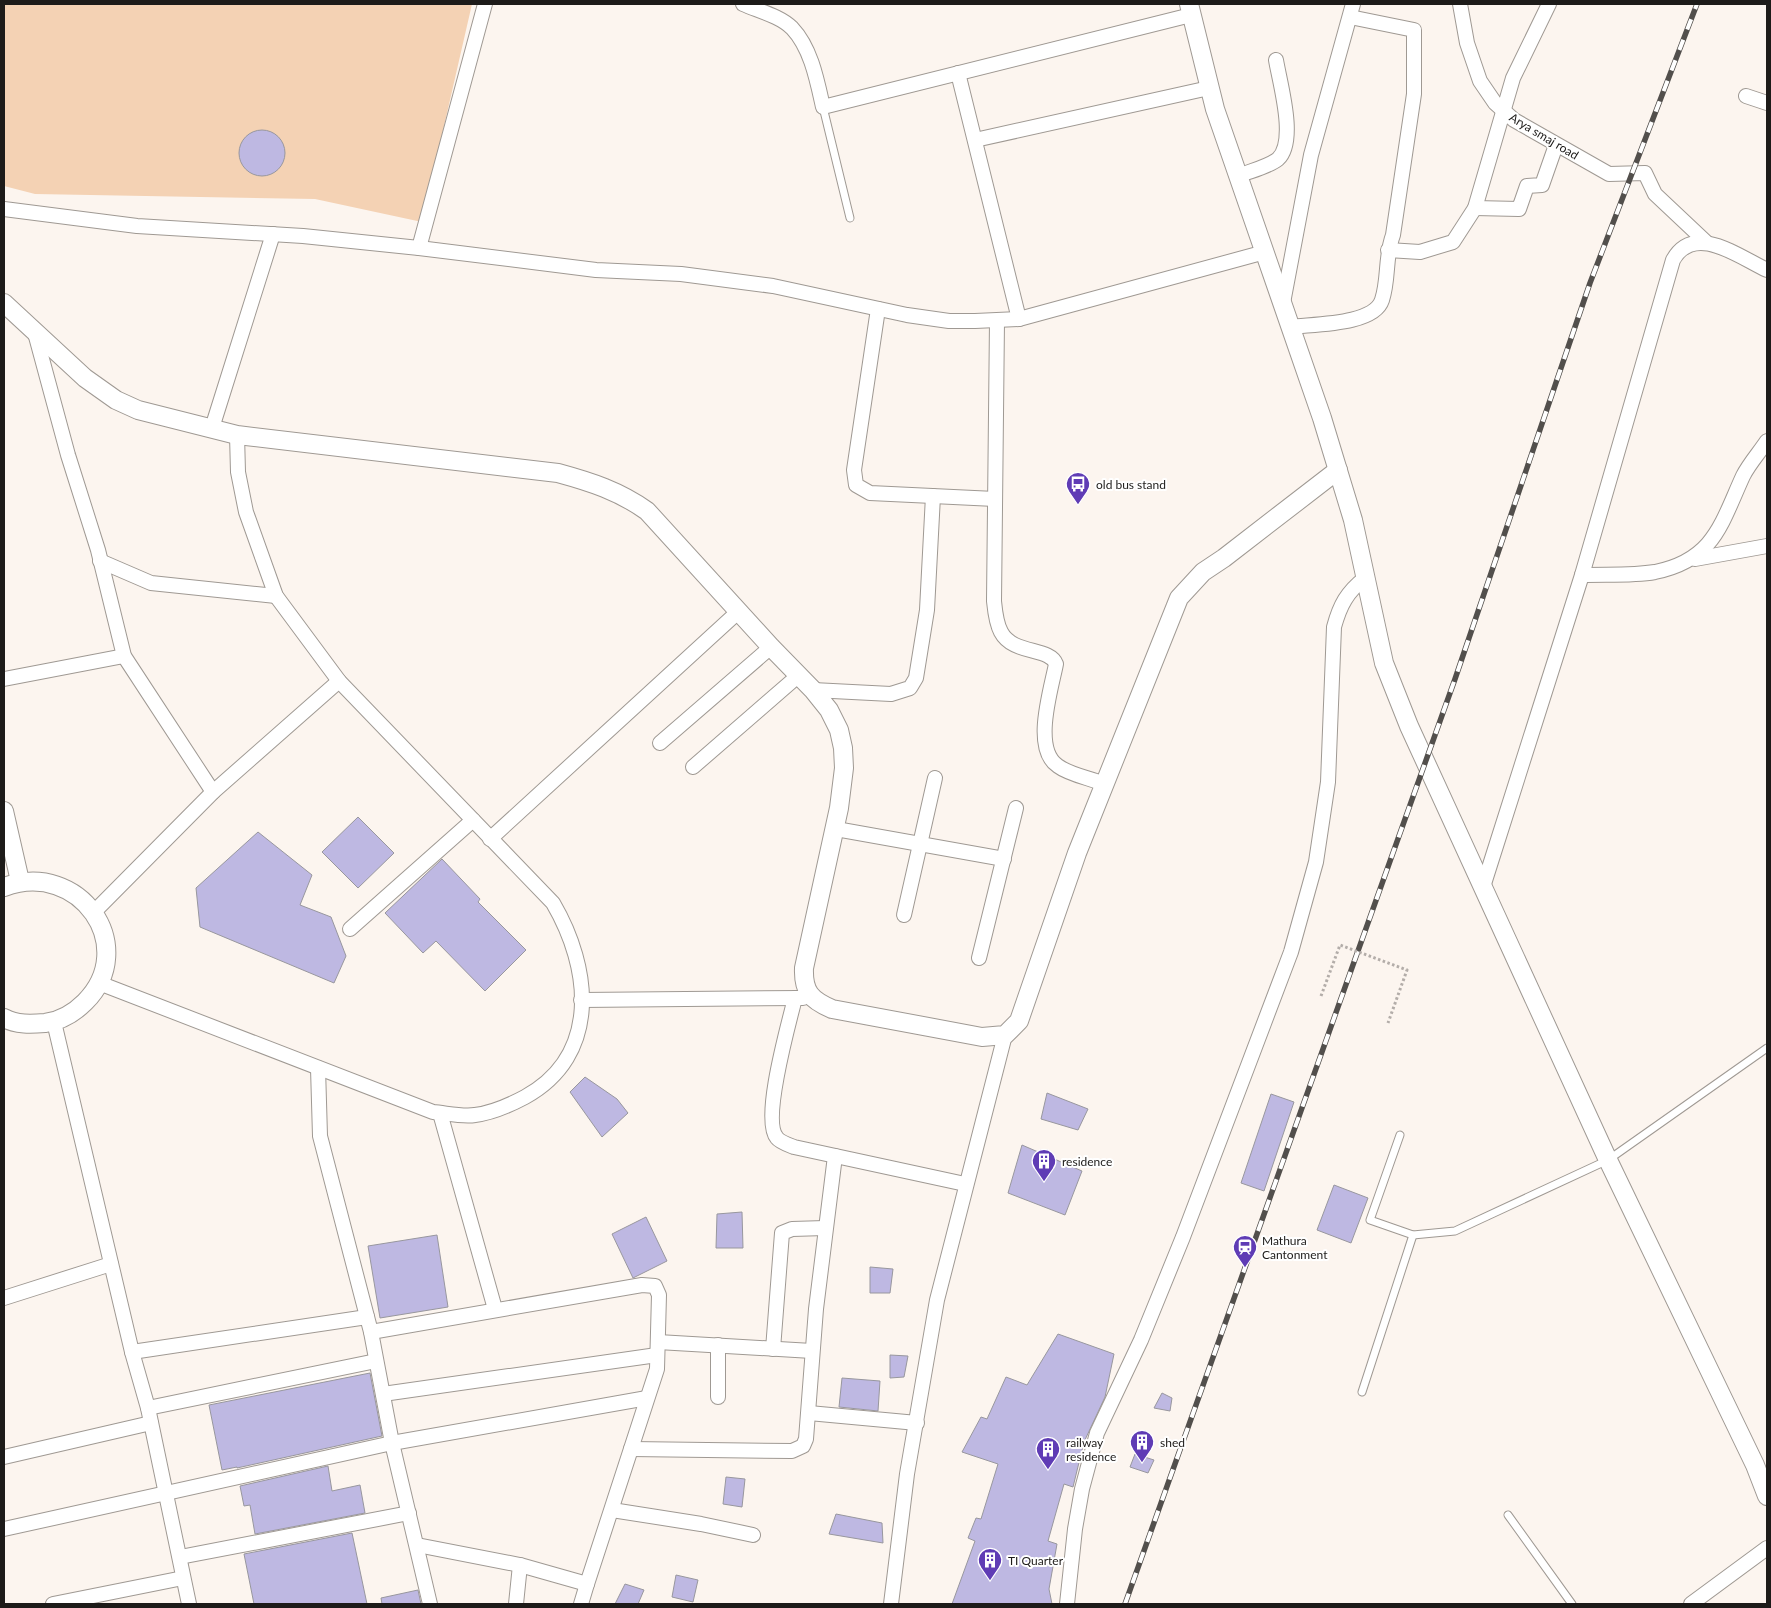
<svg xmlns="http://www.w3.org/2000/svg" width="1771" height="1608" viewBox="0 0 1771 1608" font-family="Lato,sans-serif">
<rect width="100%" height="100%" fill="#fcf5ef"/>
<!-- green -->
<path fill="#f4d2b4" d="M 4,4 L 472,4 L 422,222 L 315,199 L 35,194 L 4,186 Z"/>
<!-- building -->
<g fill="#beb8e2" stroke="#98979e">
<circle cx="262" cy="153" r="23"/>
<path d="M 358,817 L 394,853 L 358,888 L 322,852 Z"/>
<path d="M 258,832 L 312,875 L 300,905 L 331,917 L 346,956 L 334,983 L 200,927 L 196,888 Z"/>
<path d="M 442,859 L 480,899 L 478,902 L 526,950 L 485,991 L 436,941 L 423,953 L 385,913 Z"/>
<path d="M 585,1077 L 617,1099 L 628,1113 L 602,1137 L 570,1092 Z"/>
<path d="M 1047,1093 L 1088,1109 L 1078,1130 L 1041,1119 Z"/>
<path d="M 1271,1094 L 1294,1102 L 1264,1191 L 1241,1183 Z"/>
<path d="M 1022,1145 L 1082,1171 L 1065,1215 L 1008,1193 Z"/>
<path d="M 1334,1185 L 1368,1198 L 1351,1243 L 1317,1230 Z"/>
<path d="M 742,1212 L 743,1248 L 716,1248 L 717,1214 Z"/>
<path d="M 646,1217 L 667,1261 L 633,1278 L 612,1234 Z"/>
<path d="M 437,1235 L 448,1307 L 380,1318 L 368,1246 Z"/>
<path d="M 870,1267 L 893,1269 L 890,1293 L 870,1293 Z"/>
<path d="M 1058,1334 L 1114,1354 L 1105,1397 L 1084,1442 L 1073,1487 L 1064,1484 L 1048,1541 L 1057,1544 L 1049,1589 L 1052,1604 L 952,1604 L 975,1541 L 968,1538 L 976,1518 L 981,1519 L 998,1464 L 962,1452 L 981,1417 L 987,1419 L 1006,1377 L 1027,1385 Z"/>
<path d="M 890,1355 L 908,1356 L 904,1377 L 890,1378 Z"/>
<path d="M 370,1373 L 382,1436 L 237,1468 L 237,1467 L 222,1470 L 209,1405 Z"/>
<path d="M 842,1378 L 880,1381 L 878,1411 L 839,1407 Z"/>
<path d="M 1162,1393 L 1172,1398 L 1170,1411 L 1154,1408 Z"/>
<path d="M 1135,1454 L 1154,1460 L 1148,1473 L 1130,1467 Z"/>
<path d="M 328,1466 L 332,1491 L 360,1485 L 365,1513 L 255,1534 L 250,1505 L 244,1506 L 240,1486 Z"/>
<path d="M 726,1477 L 745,1479 L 742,1507 L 723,1504 Z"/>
<path d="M 836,1514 L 882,1523 L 883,1543 L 829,1534 Z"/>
<path d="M 352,1533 L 367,1604 L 254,1604 L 244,1554 Z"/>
<path d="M 676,1575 L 698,1580 L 693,1602 L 672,1597 Z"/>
<path d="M 625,1584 L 644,1590 L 638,1604 L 615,1604 Z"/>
<path d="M 418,1590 L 421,1604 L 382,1604 L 381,1598 Z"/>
</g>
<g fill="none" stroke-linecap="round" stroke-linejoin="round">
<!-- service casing -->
<g stroke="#9f9993" stroke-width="9">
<g id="service">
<path d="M 823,107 L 850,218"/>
<path d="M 1400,1135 L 1370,1220 L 1413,1235 L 1455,1231 L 1608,1160 L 1767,1048"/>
<path d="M 1362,1392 L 1413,1235"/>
<path d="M 1508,1515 L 1572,1604"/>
</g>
</g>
<!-- minor casing -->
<g stroke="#9f9993" stroke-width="16">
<g id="minor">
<path d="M 743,4 C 759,11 780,16 792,28 C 811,48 817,80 823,107 L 1191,15"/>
<path d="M 1460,4 L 1467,43 L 1480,81 L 1495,103 L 1514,120 L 1609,174 L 1645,173 L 1655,194 L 1706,242"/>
<path d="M 958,73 L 1019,319"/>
<path d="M 1746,96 L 1767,103"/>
<path d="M 975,140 L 1209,88"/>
<path d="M 1238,176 C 1250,171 1268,167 1278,159 C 1297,141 1280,84 1276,60"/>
<path d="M 1475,208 L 1519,209 L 1527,186 L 1542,185 L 1556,145"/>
<path d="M 4,209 L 137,226 L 303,236 L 419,248 L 485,4"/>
<path d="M 419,248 L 596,270 L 681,274 L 773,286 L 907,315 L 949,321 L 975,321 L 1019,319 L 1265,252"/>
<path d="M 1388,250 L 1420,252 L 1453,242 L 1475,208 L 1513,78 L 1549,4"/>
<path d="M 1283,303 L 1311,155 L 1353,4"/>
<path d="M 878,309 L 854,470 L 856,485 L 870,493 L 995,499"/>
<path d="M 997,321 L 994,601 C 995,611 996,623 1001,632 C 1013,655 1050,647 1056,664 C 1051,690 1032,749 1058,766 C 1070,775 1090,778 1104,784"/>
<path d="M 1291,327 C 1314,324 1374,325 1382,300 C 1389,279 1385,256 1393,235 L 1414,94 L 1414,30 L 1350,17"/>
<path d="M 35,333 L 68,455 L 98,550 L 124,656 L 213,792"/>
<path d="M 212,428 L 273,234"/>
<path d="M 1695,559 L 1767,546"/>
<path d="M 100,561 L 151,583 L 276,596"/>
<path d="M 1582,575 C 1605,574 1632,576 1655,572 C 1714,560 1721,524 1743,476 C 1749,464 1759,453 1767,441"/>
<path d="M 4,679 L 124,656"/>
<path d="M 813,690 L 891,694 L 910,688 L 916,678 L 927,610 L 933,496"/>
<path d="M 660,743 L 771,647"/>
<path d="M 693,767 L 799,675"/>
<path d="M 836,829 L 1004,859"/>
<path d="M 490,839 L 739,611"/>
<path d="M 1483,887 L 1582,575 L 1673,260 C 1694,222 1739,257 1767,270"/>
<path d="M 93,913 L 213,792 L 339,681"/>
<path d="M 904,915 L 935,778"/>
<path d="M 350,929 L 473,820"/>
<path d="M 979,958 L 1016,808"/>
<path d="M 99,983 L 433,1112 C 446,1113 462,1117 475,1115 C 492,1113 510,1105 525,1097 C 601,1055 591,968 553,903 L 339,681 L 276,596 L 246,512 L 238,472 L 237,435"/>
<path d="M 795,998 C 789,1023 761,1120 777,1138 C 780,1142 789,1145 794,1147 L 965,1184"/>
<path d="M 581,1000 L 803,998"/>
<path d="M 54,1022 L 132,1352 L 148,1408 L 189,1604"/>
<path d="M 318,1068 L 320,1136 L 371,1332 L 392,1443 L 430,1604"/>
<path d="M 440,1113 L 495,1309"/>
<path d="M 4,1298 L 111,1264"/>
<path d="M 371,1332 L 642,1285 L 655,1286 L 659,1295 L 657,1369 L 587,1584 L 520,1565 L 417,1545"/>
<path d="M 658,1342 L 812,1351"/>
<path d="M 718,1345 L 718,1397"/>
<path d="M 773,1349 L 782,1233 L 792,1229 L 825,1228"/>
<path d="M 132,1352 L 367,1317"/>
<path d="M 383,1394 L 657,1355"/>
<path d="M 148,1408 L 376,1361"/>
<path d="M 809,1413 L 917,1423"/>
<path d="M 631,1449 L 792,1451 L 803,1446 L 806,1439 L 816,1309 L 835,1156"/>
<path d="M 4,1457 L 151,1423"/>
<path d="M 612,1510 L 701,1524 L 753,1535"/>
<path d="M 4,1529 L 392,1443 L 647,1398"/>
<path d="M 180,1557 L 409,1513"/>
<path d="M 53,1604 L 183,1578"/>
<path d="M 516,1604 L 520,1565"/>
<path d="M 581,1604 L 587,1584"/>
<path d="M 891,1604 L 907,1474 L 937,1300 L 1005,1035"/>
<path d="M 1067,1604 L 1075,1529 L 1082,1489 L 1097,1433 L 1141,1340 L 1183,1237 L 1291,952 L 1316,862 L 1328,782 L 1334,627 C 1340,605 1347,592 1365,578"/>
<path d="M 1691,1604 L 1767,1548"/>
</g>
</g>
<!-- tertiary casing -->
<g stroke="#9f9993" stroke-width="20">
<g id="tertiary">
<path d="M 1189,4 L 1215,109 L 1322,418 L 1353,520 L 1384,663 L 1409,726 L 1608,1160 L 1755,1465 L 1767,1496"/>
<path d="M 4,303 L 85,378 L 116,400 L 138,410 L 237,435 L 558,473 C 591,482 619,491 647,511 L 771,647 L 813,690 L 829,710 L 839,730 L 843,748 L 844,768 L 839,808 L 804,968 C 803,992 811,1000 832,1009 L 982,1037 L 1005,1035 L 1019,1021 L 1077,853 L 1179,598 L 1203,572 L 1224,558 L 1338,470"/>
<path d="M 4,811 L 20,881"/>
<path d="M 4,887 C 80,859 140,947 85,1002 C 74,1013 60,1021 45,1023 C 32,1024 16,1025 4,1018"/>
</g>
</g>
<!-- service -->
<use href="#service" stroke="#fff" stroke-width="7"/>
<!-- minor -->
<use href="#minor" stroke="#fff" stroke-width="14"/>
<!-- tertiary -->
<use href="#tertiary" stroke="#fff" stroke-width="18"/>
<!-- rail casing -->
<g stroke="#524f4c" stroke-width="5.5">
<path id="rail" d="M 1125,1604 L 1455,679 L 1590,283 L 1697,4"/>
</g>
<!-- rail -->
<use href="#rail" stroke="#fff" stroke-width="4" stroke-dasharray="11" stroke-linecap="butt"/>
<!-- path-bridge -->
<path stroke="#b3ada9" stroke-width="3" stroke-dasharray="2.5 2.5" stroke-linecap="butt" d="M 1321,996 L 1340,945 L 1407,970 L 1388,1023"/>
</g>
<!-- icons -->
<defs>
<g id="bus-pin" transform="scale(1.25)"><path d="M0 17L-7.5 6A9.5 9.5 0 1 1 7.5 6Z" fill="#5f3cb5" stroke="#fff"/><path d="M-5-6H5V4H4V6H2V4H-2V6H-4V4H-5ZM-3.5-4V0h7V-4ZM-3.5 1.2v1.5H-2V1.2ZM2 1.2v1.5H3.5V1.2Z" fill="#fff"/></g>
<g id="building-pin" transform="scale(1.25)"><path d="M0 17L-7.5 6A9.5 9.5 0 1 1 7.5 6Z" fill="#5f3cb5" stroke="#fff"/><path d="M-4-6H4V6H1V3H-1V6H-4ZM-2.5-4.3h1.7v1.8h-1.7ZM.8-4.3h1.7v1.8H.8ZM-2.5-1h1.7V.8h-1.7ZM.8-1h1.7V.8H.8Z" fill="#fff"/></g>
<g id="station-pin" transform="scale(1.25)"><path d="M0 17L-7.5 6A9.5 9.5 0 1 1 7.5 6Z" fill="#5f3cb5" stroke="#fff"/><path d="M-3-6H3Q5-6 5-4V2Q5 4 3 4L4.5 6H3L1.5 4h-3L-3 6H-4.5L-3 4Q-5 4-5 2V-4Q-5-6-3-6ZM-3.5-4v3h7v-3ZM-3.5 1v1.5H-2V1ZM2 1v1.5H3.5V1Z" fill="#fff"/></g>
</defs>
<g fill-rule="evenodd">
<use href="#bus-pin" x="1078" y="484"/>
<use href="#building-pin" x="1044" y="1161"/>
<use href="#station-pin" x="1245" y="1247"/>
<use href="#building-pin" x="1142" y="1442"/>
<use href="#building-pin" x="1048" y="1449"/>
<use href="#building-pin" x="990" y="1560"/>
</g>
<g text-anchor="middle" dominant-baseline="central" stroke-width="4" stroke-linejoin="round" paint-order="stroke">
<!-- street labels -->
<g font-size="12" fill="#1d1b19" stroke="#fff">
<text transform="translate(1544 136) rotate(31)">Arya smaj road</text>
</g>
<!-- poi labels -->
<g font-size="12" fill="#1d1b19" stroke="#fff" text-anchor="start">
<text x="1096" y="484">old bus stand</text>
<text x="1062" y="1161">residence</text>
<text x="1262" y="1240">Mathura<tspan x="1262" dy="14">Cantonment</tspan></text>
<text x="1066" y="1442">railway<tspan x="1066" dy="14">residence</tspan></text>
<text x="1160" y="1442">shed</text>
<text x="1008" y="1560">TI Quarter</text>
</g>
</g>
<!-- border -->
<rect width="1771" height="1608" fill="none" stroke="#1d1b19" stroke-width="10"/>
</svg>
